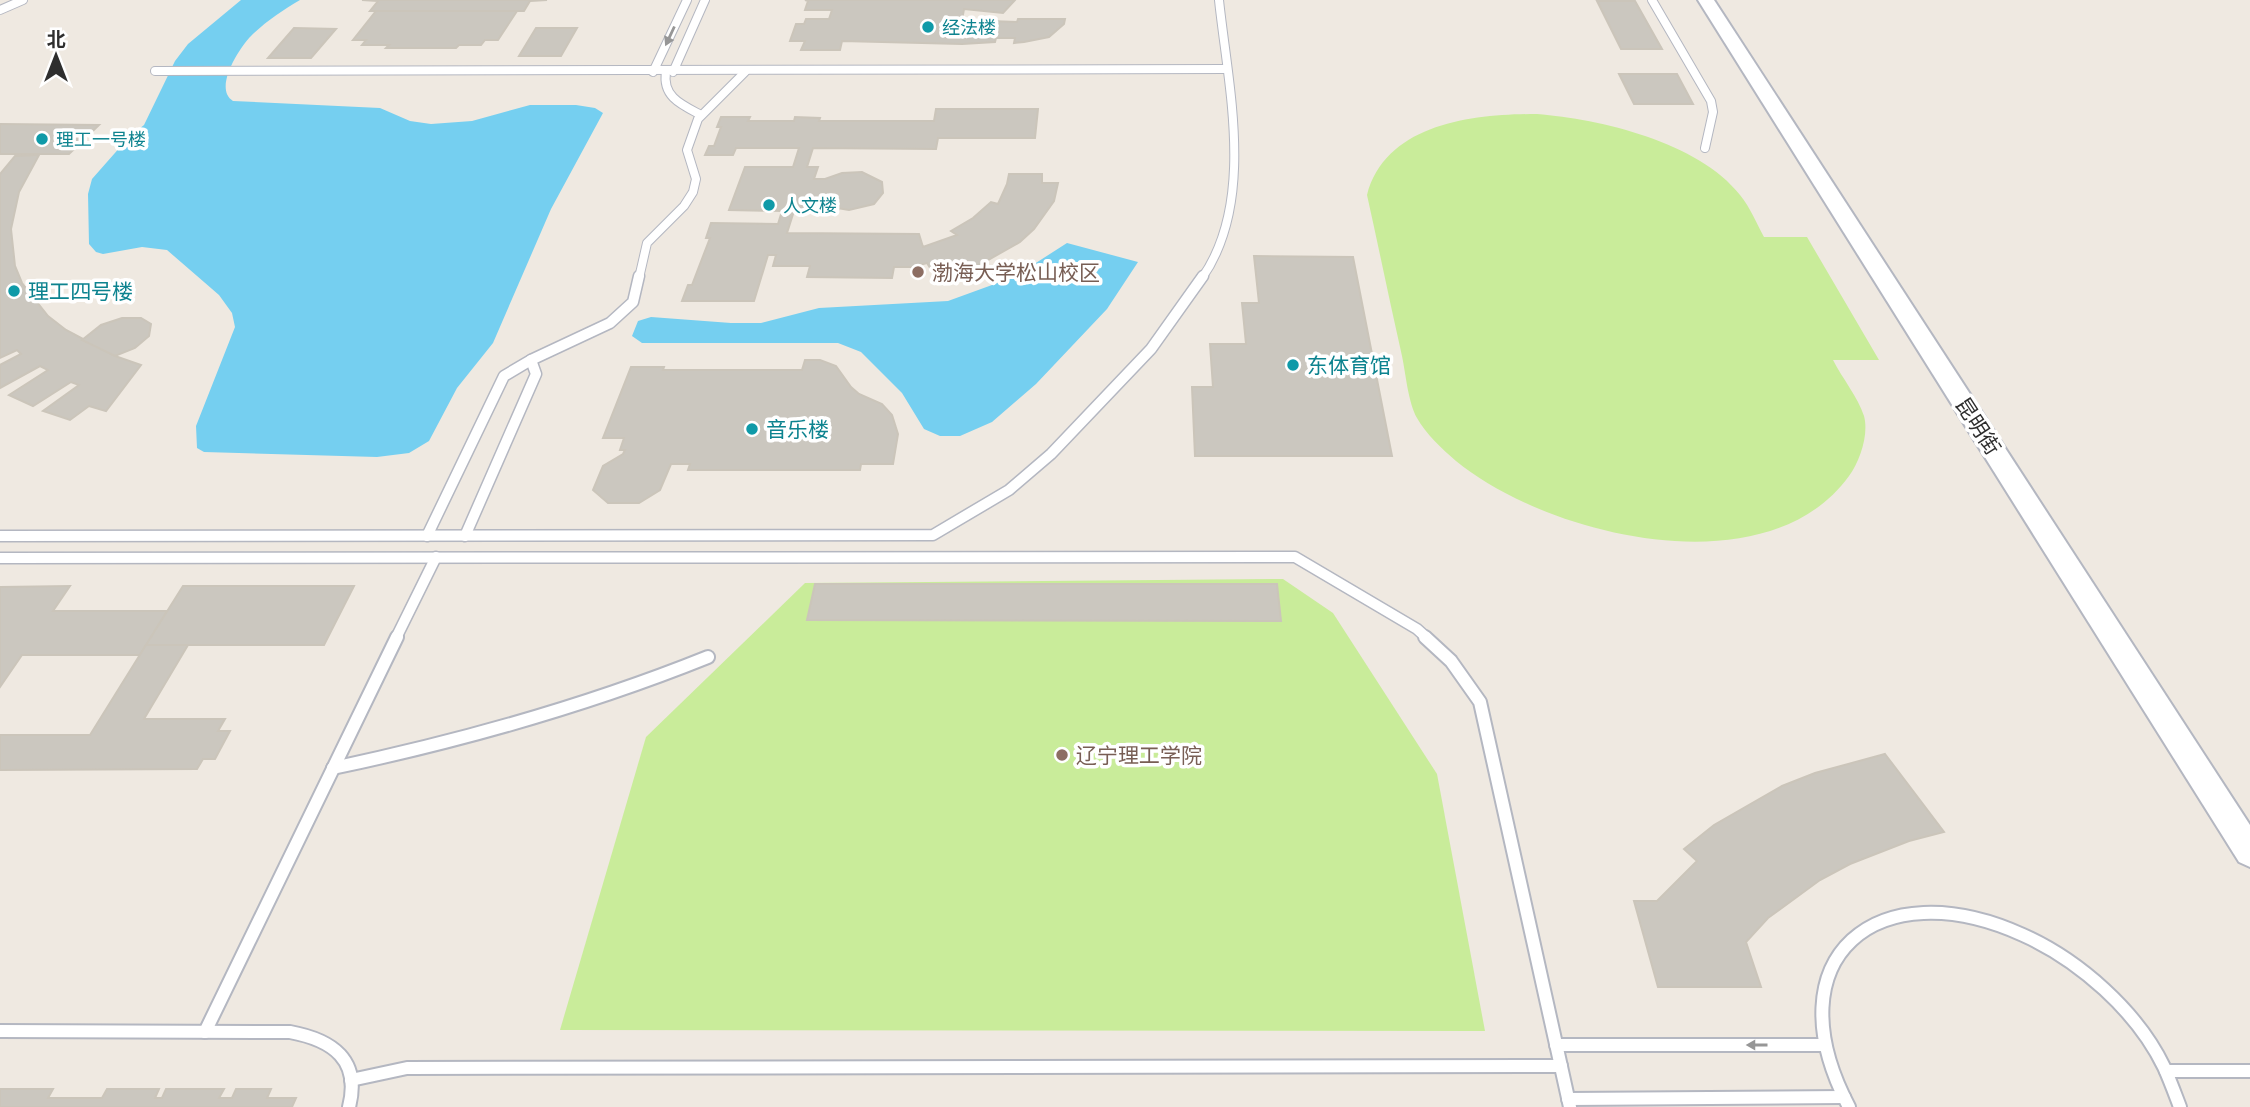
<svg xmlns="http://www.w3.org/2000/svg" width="2250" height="1107" viewBox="0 0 2250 1107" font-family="Raleway,'Noto Sans SC',sans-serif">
<rect width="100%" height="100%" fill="#efe9e1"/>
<!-- pitch -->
<g fill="#c9ec9a">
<path d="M 1537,114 C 1600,119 1699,142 1740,195 C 1750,207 1757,224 1764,237 L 1807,237 L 1879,360 L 1833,360 C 1842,378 1858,397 1864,416 C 1869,434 1860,461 1849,476 C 1767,590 1547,536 1456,461 C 1442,449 1426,434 1417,418 C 1408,402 1406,375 1402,356 C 1390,303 1379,249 1367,195 C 1386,123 1474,114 1537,114 Z"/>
<path d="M 1283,579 L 1333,613 L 1437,774 L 1485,1031 L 560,1030 L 646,737 L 805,583 Z"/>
</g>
<!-- water -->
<g fill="#75cff0">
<path d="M 241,0 L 300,0 C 283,10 265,22 251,36 C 239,48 213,89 233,101 L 380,108 L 410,121 L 431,124 L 472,121 L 530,105 L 576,105 L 595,108 L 603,113 L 551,209 L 493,343 L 457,388 L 429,441 L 409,453 L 377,457 L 204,452 L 197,448 L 196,426 L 235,327 L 232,313 L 219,295 L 167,250 L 142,247 L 103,254 L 96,252 L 89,244 L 88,194 L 92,179 L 129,137 L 144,125 L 175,61 L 188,44 Z"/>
<path d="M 1067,243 L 1138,262 L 1107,309 L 1036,384 L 992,422 L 960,436 L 940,436 L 924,429 L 902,393 L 861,352 L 838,343 L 642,343 L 632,336 L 638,321 L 651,317 L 731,323 L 761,323 L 819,308 L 948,301 L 1014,277 Z"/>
</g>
<!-- building -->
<g fill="#cbc7bf" stroke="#cbc5ba" stroke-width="2">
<path d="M 362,0 L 547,0 L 530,1 L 524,11 L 370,11 L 378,1 Z"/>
<path d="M 1015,0 L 1003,13 L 964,9 L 962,20 L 1017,22 L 1018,19 L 1065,19 L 1064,24 L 1049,37 L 1024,42 L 1014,43 L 1015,38 L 996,38 L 995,42 L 962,44 L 842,41 L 840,50 L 801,50 L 805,41 L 790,41 L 796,24 L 804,24 L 806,19 L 829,19 L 832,10 L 805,10 L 808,1 L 805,0 Z"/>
<path d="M 1597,1 L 1635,1 L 1662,49 L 1621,49 Z"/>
<path d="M 376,11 L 517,11 L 498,40 L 485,40 L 481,45 L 459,45 L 456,48 L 386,48 L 389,45 L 362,45 L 366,40 L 353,40 Z"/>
<path d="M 294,28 L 336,29 L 311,58 L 268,58 Z"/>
<path d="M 536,28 L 577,28 L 561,56 L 519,56 Z"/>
<path d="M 1619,74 L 1677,74 L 1693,104 L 1634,104 Z"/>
<path d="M 936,109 L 1038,109 L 1035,138 L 938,138 L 936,149 L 813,148 L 807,167 L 818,167 L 814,179 L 825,179 L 842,173 L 862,172 L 882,182 L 883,193 L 874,204 L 849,210 L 807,203 L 805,211 L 794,211 L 787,233 L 919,234 L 923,247 L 957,235 L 951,231 L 973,218 L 991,202 L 998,204 L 1007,184 L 1009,174 L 1042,174 L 1042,183 L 1058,183 L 1054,201 L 1034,229 L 1020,242 L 981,264 L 937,279 L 927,263 L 912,267 L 894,267 L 892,278 L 807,277 L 810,266 L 773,266 L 776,255 L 768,255 L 754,301 L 682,301 L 688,285 L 692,285 L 710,238 L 706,238 L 711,223 L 778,224 L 782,211 L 729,210 L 745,167 L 793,167 L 799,148 L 736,148 L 733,155 L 705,155 L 709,146 L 714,146 L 721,127 L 717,127 L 721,117 L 750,117 L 748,121 L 794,121 L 795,117 L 820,118 L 819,121 L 934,121 Z"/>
<path d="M 0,124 L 99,125 L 69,154 L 0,154 Z"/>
<path d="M 39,155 L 19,192 L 11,229 L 15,266 L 22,283 L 48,316 L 66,330 L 115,356 L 141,365 L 106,411 L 89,406 L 70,420 L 43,411 L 79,385 L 71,382 L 33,406 L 9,395 L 48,370 L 40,366 L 0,388 L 0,365 L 21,354 L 17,350 L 0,358 L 0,174 L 15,156 Z"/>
<path d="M 1254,256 L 1353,257 L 1392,456 L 1195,456 L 1192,387 L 1213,387 L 1210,344 L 1246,344 L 1242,303 L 1259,303 Z"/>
<path d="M 122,318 L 141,318 L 151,324 L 149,336 L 135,348 L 115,356 L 82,340 L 101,325 Z"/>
<path d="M 805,360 L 820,360 L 836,366 L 851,387 L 859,394 L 882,404 L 892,415 L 898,434 L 893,464 L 861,464 L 860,470 L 688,470 L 690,464 L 671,464 L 660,490 L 639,503 L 608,503 L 593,490 L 603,466 L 623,454 L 625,450 L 620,450 L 624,438 L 603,438 L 631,367 L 664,367 L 663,370 L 802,370 Z"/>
<path d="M 815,584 L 1277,584 L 1281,621 L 807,620 Z"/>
<path d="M 70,586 L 53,611 L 167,611 L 140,655 L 22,655 L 0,687 L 0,587 Z"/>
<path d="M 183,586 L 354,586 L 324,645 L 146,645 Z"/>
<path d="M 146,645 L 188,645 L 144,719 L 225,719 L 218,731 L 230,731 L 215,759 L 203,759 L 197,769 L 0,770 L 0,735 L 90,735 Z"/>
<path d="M 1885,754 L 1944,832 L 1909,841 L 1850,864 L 1820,880 L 1768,918 L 1746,942 L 1761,987 L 1658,987 L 1634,901 L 1657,901 L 1697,861 L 1684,849 L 1714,825 L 1782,786 L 1815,773 Z"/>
<path d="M 0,1089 L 53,1089 L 48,1098 L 102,1098 L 107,1089 L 159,1089 L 155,1098 L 162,1098 L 166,1089 L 224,1089 L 219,1098 L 232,1098 L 236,1089 L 271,1089 L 267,1098 L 296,1098 L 292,1107 L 0,1107 Z"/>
</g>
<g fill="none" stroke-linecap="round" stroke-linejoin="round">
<!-- service-far2 casing -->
<g stroke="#b4b7c1" stroke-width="10">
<g id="service-far2">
<path d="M 1652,0 L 1711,101 L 1713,112 L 1705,148"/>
<path d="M 0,10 L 23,0"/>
<path d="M 155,71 L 1227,69"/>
<path d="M 653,72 L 687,0"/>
<path d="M 666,72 C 662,97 682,105 701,115"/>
<path d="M 673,72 L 705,0"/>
<path d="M 639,278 L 647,243 L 684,206 L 693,192 L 696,179 L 687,150 L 698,119 L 745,72"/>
<path d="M 1202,278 C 1256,201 1228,86 1219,0"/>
</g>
</g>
<!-- service-far1 casing -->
<g stroke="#b4b7c1" stroke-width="13">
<g id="service-far1">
<path d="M 0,536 L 933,535 L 1009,490 L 1051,454 L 1151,349 L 1203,276"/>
<path d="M 427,536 L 504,376 L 531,360 L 610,323 L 633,302 L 639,276"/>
<path d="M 465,536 L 536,374 L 531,360"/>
<path d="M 0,558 L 1295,557 L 1417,629 L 1427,638"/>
<path d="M 396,638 L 436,557"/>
</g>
</g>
<!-- service casing -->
<g stroke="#b4b7c1" stroke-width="16">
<g id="service">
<path d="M 1425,637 L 1451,661 L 1480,702 L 1570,1107"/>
<path d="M 333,768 C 461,741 586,706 708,657"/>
<path d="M 0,1031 L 290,1032 C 333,1040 361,1060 349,1107"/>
<path d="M 205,1032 L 397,637"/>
<path d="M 1556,1045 L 1825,1045"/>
<path d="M 2166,1071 L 2250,1071"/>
<path d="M 351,1080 L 407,1068 L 1561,1066"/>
<path d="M 1568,1099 L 1844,1097"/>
<path d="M 1849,1107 C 1770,957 1878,869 2023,935 C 2079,960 2137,1011 2164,1067 C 2170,1080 2175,1094 2180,1107"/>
</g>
</g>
<!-- tertiary casing -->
<g stroke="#b4b7c1" stroke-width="4">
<path id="tertiary" d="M 1698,0 L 1714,0 L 2250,825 L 2250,867 L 2239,862 Z"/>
</g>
<!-- service-far2 -->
<use href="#service-far2" stroke="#fff" stroke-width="8"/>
<!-- service-far1 -->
<use href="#service-far1" stroke="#fff" stroke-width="10"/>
<!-- service -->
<use href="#service" stroke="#fff" stroke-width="12"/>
<!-- tertiary -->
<use href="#tertiary" fill="#fff" fill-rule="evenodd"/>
</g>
<!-- one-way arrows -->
<defs><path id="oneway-solid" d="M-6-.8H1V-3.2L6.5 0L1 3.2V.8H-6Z" transform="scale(1.75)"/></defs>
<g fill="#969696">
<use href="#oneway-solid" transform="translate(670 36) rotate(115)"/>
<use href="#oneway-solid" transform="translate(1757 1045) rotate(180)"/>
</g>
<!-- markers -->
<g fill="#0f9aa8" stroke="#fff" stroke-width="2.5">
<circle cx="928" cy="27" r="7"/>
<circle cx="42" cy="139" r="7"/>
<circle cx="769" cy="205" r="7"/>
<circle cx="14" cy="291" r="7"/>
<circle cx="1293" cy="365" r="7"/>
<circle cx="752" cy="429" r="7"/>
</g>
<g fill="#8d6e63" stroke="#fff" stroke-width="2.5">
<circle cx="918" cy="272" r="7"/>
<circle cx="1062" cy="755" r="7"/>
</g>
<g text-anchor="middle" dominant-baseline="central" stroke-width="7" stroke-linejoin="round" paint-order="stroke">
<!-- far-culture labels -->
<g font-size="18" fill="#0d838f" stroke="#fff" text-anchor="start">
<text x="942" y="27">经法楼</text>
<text x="56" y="139">理工一号楼</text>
<text x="783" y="205">人文楼</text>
</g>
<!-- education labels -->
<g font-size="21" fill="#785e54" stroke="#fff" text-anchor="start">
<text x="932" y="272">渤海大学松山校区</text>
<text x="1076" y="755">辽宁理工学院</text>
</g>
<!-- culture labels -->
<g font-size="21" fill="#0d838f" stroke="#fff" text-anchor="start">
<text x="28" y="291">理工四号楼</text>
<text x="1307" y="365">东体育馆</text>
<text x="766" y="429">音乐楼</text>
</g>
<!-- street labels -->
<g font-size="21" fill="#2e2e2e" stroke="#fff">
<text transform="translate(1978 426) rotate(57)">昆明街</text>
</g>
</g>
<!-- north arrow -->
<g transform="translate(56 56)" stroke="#ffffff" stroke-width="5" paint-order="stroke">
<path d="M0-5L12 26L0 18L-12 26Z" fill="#2e2e2e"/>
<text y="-10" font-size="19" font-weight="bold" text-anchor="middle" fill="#2e2e2e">北</text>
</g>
</svg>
